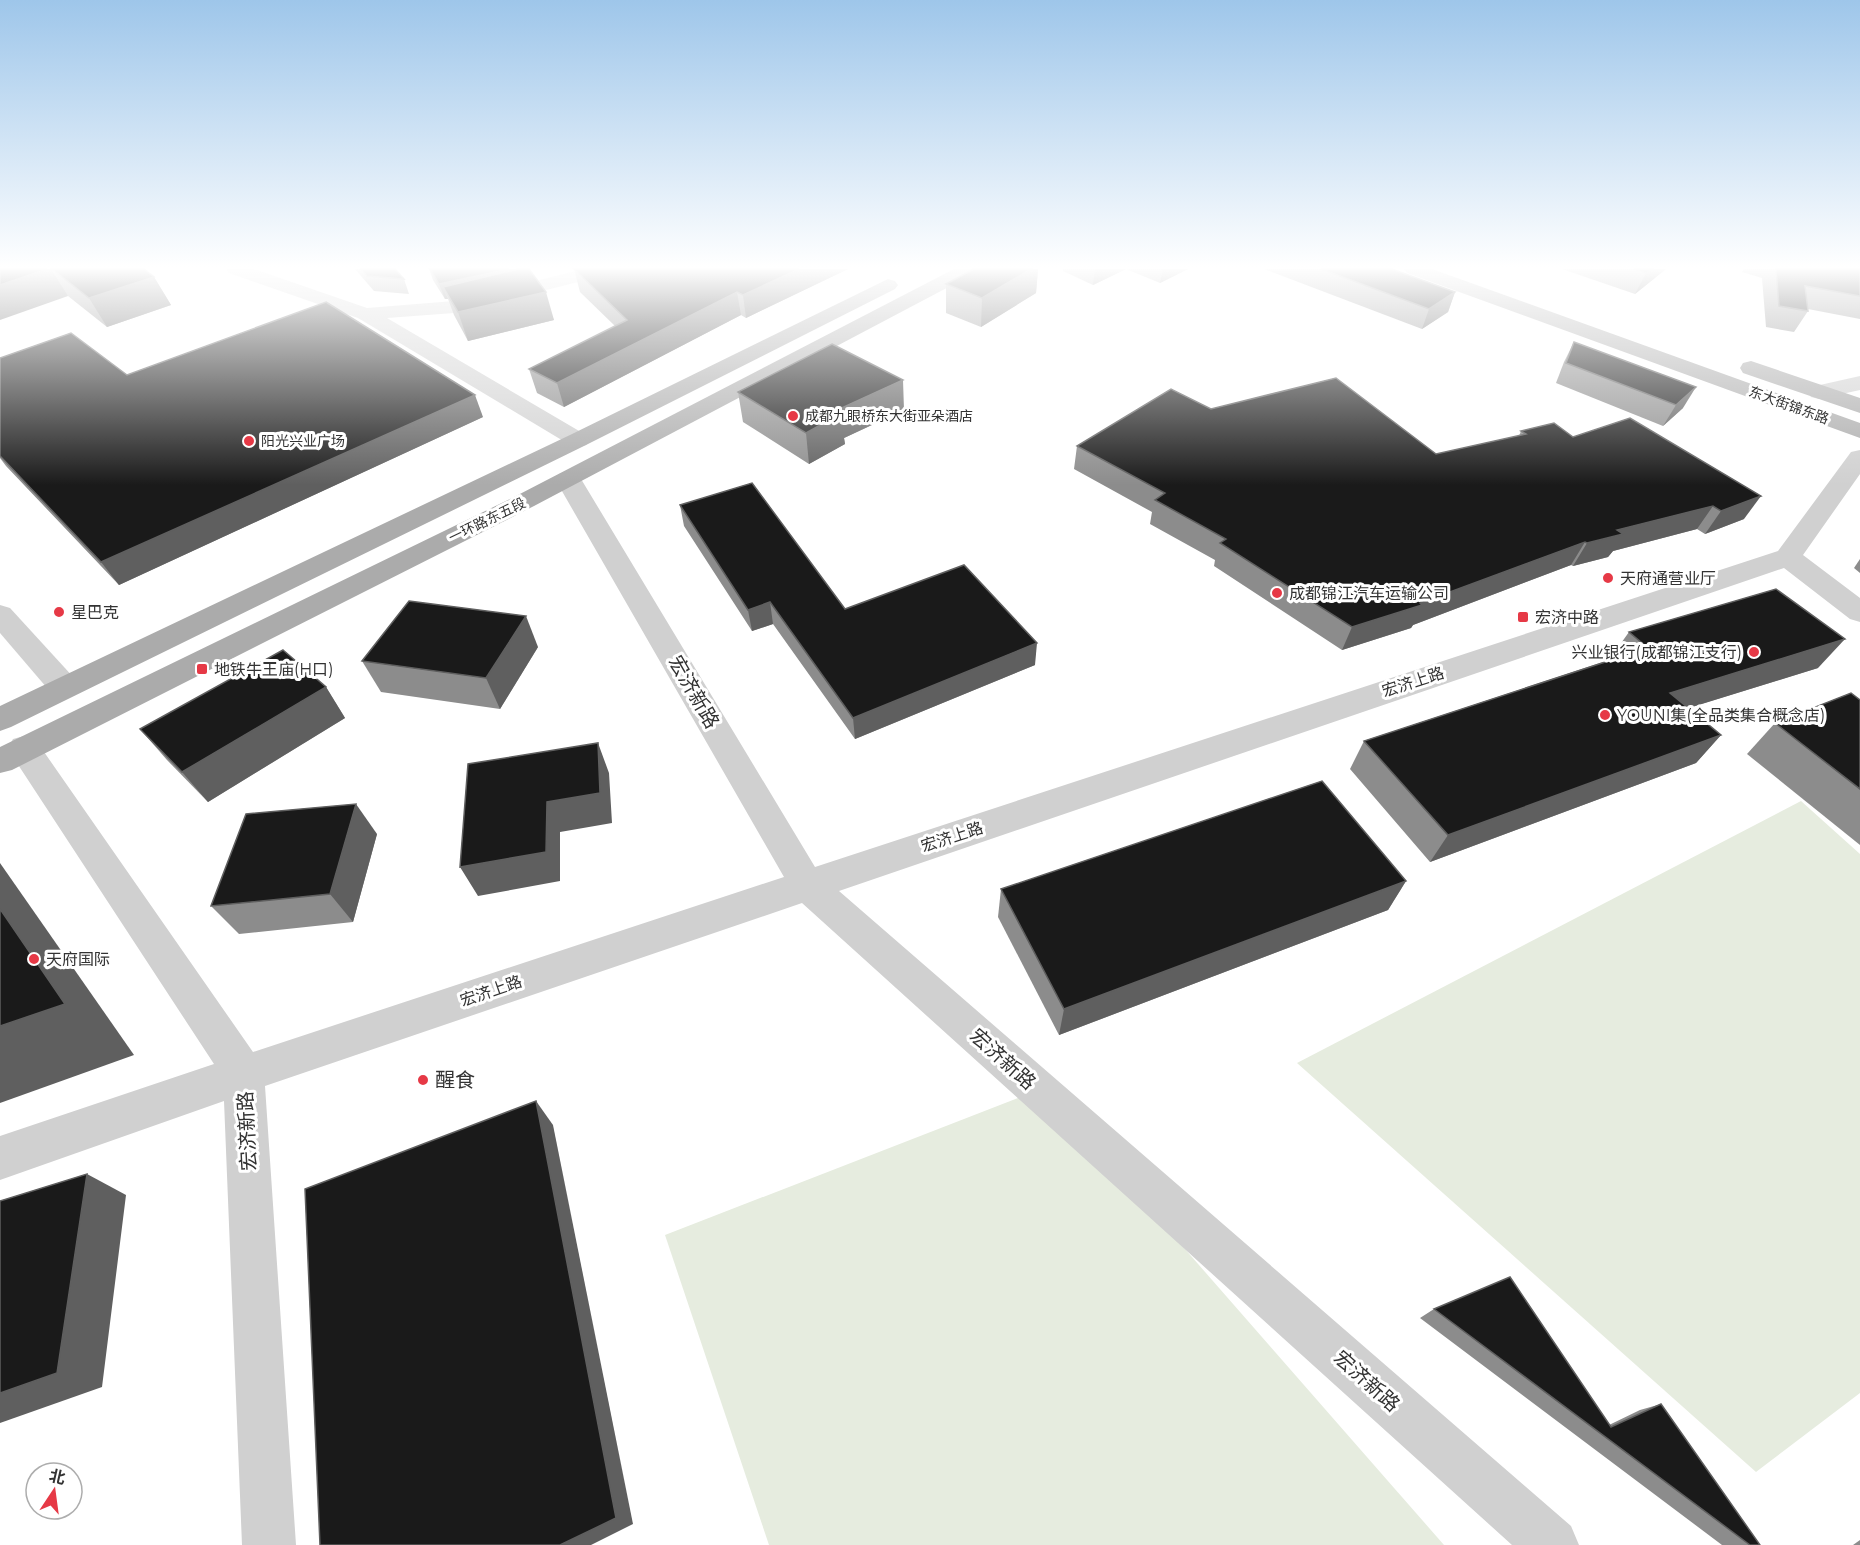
<svg xmlns="http://www.w3.org/2000/svg" width="1860" height="1545" viewBox="0 0 1860 1545" font-family="Montserrat,'Noto Sans SC',sans-serif">
<rect width="100%" height="100%" fill="#fff"/>
<!-- green -->
<g fill="#e6ecdf">
<path d="M 1801,801 L 1860,854 L 1860,1393 L 1756,1472 L 1297,1063 Z"/>
<path d="M 1044,1088 L 1444,1545 L 769,1545 L 665,1235 Z"/>
</g>
<g fill="none" stroke-linecap="round" stroke-linejoin="round">
<!-- minor -->
<g fill="#d0d0d0" fill-rule="evenodd">
<path d="M 226,269 L 254,269 L 367,308 L 454,301 L 584,269 L 617,269 L 614,273 L 454,313 L 387,318 L 586,435 L 590,440 L 586,445 L 578,447 L 570,445 L 358,318 L 229,273 Z"/>
<path d="M 1860,376 L 1860,390 L 1819,399 L 1811,397 L 1808,392 L 1811,387 Z"/>
<path d="M 1860,450 L 1860,474 L 1803,555 L 1860,598 L 1860,622 L 1850,619 L 1784,568 L 839,891 L 1571,1526 L 1579,1545 L 1512,1545 L 802,903 L 265,1086 L 296,1545 L 242,1545 L 224,1101 L 0,1180 L 0,1136 L 214,1064 L 13,757 L 8,748 L 13,739 L 24,736 L 35,739 L 253,1052 L 784,877 L 555,479 L 559,474 L 568,471 L 577,474 L 581,479 L 815,867 L 1778,551 L 1851,452 Z"/>
<path d="M 0,605 L 10,608 L 75,679 L 79,687 L 75,695 L 64,698 L 53,695 L 0,633 Z"/>
</g>
<!-- primary -->
<g fill="#ababab" fill-rule="evenodd">
<path d="M 954,269 L 978,269 L 975,273 L 534,506 L 12,770 L 0,773 L 0,747 L 516,496 Z"/>
<path d="M 1404,269 L 1432,269 L 1860,423 L 1860,438 L 1407,273 Z"/>
<path d="M 888,279 L 895,281 L 898,285 L 895,289 L 586,445 L 11,727 L 0,731 L 0,706 L 570,435 Z"/>
<path d="M 1751,361 L 1860,398 L 1860,413 L 1743,373 L 1740,368 L 1743,363 Z"/>
</g>
</g>
<!-- wall -->
<g fill="#8c8c8c">
<path d="M 0,269 L 144,269 L 154,277 L 171,305 L 107,327 L 68,296 Z"/>
<path d="M 355,269 L 395,269 L 404,279 L 409,294 L 374,291 Z"/>
<path d="M 429,269 L 529,269 L 554,320 L 468,341 L 454,315 L 448,299 L 445,299 L 433,280 Z"/>
<path d="M 574,269 L 848,269 L 746,318 L 741,315 L 564,407 L 537,393 L 529,369 L 615,326 L 580,292 Z"/>
<path d="M 974,269 L 1038,269 L 1036,293 L 981,327 L 946,313 L 946,284 Z"/>
<path d="M 1063,269 L 1126,269 L 1093,285 L 1063,271 Z"/>
<path d="M 1126,269 L 1188,269 L 1160,283 Z"/>
<path d="M 1264,269 L 1392,269 L 1455,292 L 1448,312 L 1422,329 Z"/>
<path d="M 1562,269 L 1666,269 L 1635,294 Z"/>
<path d="M 1744,269 L 1860,269 L 1860,319 L 1808,309 L 1808,311 L 1794,332 L 1766,327 L 1762,278 L 1742,272 Z"/>
<path d="M 1574,342 L 1683,408 L 1663,426 L 1556,383 L 1564,362 Z"/>
<path d="M 0,358 L 127,375 L 483,417 L 119,585 L 6,466 L 0,458 Z"/>
<path d="M 738,392 L 904,410 L 844,438 L 845,444 L 809,464 L 743,422 Z"/>
<path d="M 1211,409 L 1436,454 L 1519,436 L 1521,431 L 1573,437 L 1744,519 L 1705,534 L 1697,529 L 1613,551 L 1608,557 L 1573,566 L 1571,565 L 1413,625 L 1411,628 L 1342,650 L 1214,566 L 1215,560 L 1150,524 L 1152,512 L 1074,469 L 1077,446 Z"/>
<path d="M 680,505 L 845,609 L 1035,665 L 855,739 L 773,624 L 752,631 L 684,526 Z"/>
<path d="M 1860,559 L 1860,573 L 1854,568 Z"/>
<path d="M 1629,632 L 1818,668 L 1688,708 L 1721,735 L 1696,763 L 1430,862 L 1350,769 L 1364,741 L 1609,660 Z"/>
<path d="M 538,647 L 500,709 L 381,692 L 362,661 Z"/>
<path d="M 326,687 L 345,718 L 208,802 L 167,760 L 140,729 Z"/>
<path d="M 1860,700 L 1860,845 L 1747,754 L 1775,723 Z"/>
<path d="M 377,834 L 353,922 L 239,934 L 211,906 Z"/>
<path d="M 1406,881 L 1388,910 L 1059,1035 L 998,917 L 1001,889 Z"/>
<path d="M 1434,1309 L 1609,1425 L 1640,1410 L 1661,1404 L 1760,1545 L 1722,1545 L 1420,1318 Z"/>
<path d="M 1860,1540 L 1860,1545 L 1853,1545 Z"/>
</g>
<!-- shaded-wall -->
<g fill="#5f5f5f">
<path d="M 47,269 L 51,269 L 68,296 L 0,320 L 0,285 Z"/>
<path d="M 509,269 L 522,269 L 443,287 L 448,299 L 445,299 L 439,284 Z"/>
<path d="M 799,269 L 848,269 L 746,318 L 743,295 Z"/>
<path d="M 1031,269 L 1038,269 L 1036,293 L 981,327 L 982,298 Z"/>
<path d="M 1095,269 L 1126,269 L 1093,285 Z"/>
<path d="M 1163,269 L 1188,269 L 1160,283 Z"/>
<path d="M 1652,269 L 1666,269 L 1635,294 L 1646,273 Z"/>
<path d="M 154,277 L 171,305 L 107,327 L 89,298 Z"/>
<path d="M 546,292 L 554,320 L 468,341 L 458,312 Z"/>
<path d="M 737,292 L 741,315 L 564,407 L 557,383 Z"/>
<path d="M 1455,292 L 1448,312 L 1422,329 L 1429,309 Z"/>
<path d="M 903,380 L 904,410 L 844,438 L 845,444 L 809,464 L 806,433 L 837,410 Z"/>
<path d="M 1696,387 L 1683,408 L 1663,426 L 1676,405 Z"/>
<path d="M 475,395 L 483,417 L 119,585 L 101,562 Z"/>
<path d="M 1761,496 L 1744,519 L 1705,534 L 1721,511 Z"/>
<path d="M 1713,506 L 1697,529 L 1613,551 L 1608,557 L 1573,566 L 1587,543 L 1617,530 Z"/>
<path d="M 1585,542 L 1571,565 L 1413,625 L 1411,628 L 1342,650 L 1352,627 Z"/>
<path d="M 770,602 L 773,624 L 752,631 L 748,610 Z"/>
<path d="M 526,616 L 538,647 L 500,709 L 486,678 Z"/>
<path d="M 1845,639 L 1818,668 L 1647,721 L 1670,693 Z"/>
<path d="M 1037,643 L 1035,665 L 855,739 L 853,718 Z"/>
<path d="M 326,687 L 345,718 L 208,802 L 182,772 Z"/>
<path d="M 1721,735 L 1696,763 L 1430,862 L 1448,835 Z"/>
<path d="M 598,743 L 609,773 L 612,823 L 560,832 L 560,881 L 478,896 L 460,867 L 547,802 Z"/>
<path d="M 356,804 L 377,834 L 353,922 L 330,894 Z"/>
<path d="M 0,863 L 134,1055 L 0,1103 Z"/>
<path d="M 1406,881 L 1388,910 L 1059,1035 L 1064,1009 Z"/>
<path d="M 536,1101 L 553,1125 L 633,1524 L 591,1545 L 560,1545 Z"/>
<path d="M 87,1174 L 126,1195 L 102,1387 L 0,1423 L 0,1393 Z"/>
</g>
<!-- building -->
<g fill="#1a1a1a" stroke="#5f5f5f" stroke-width="1.5">
<path d="M 0,269 L 47,269 L 0,285 Z"/>
<path d="M 52,269 L 144,269 L 154,277 L 89,298 Z"/>
<path d="M 361,269 L 395,269 L 404,279 L 367,276 Z"/>
<path d="M 430,269 L 509,269 L 439,284 Z"/>
<path d="M 518,269 L 529,269 L 546,292 L 458,312 L 443,287 Z"/>
<path d="M 574,269 L 799,269 L 743,295 L 737,292 L 557,383 L 529,369 L 627,320 Z"/>
<path d="M 974,269 L 1031,269 L 982,298 L 946,284 Z"/>
<path d="M 1321,269 L 1392,269 L 1455,292 L 1429,309 Z"/>
<path d="M 1634,269 L 1652,269 L 1646,273 Z"/>
<path d="M 1776,269 L 1860,269 L 1860,296 L 1805,286 L 1808,311 L 1779,306 Z"/>
<path d="M 326,302 L 475,395 L 101,562 L 0,456 L 0,358 L 71,333 L 127,375 Z"/>
<path d="M 1574,342 L 1696,387 L 1676,405 L 1566,363 Z"/>
<path d="M 832,344 L 903,380 L 837,410 L 842,413 L 806,433 L 738,392 Z"/>
<path d="M 1336,378 L 1436,454 L 1526,434 L 1521,431 L 1554,423 L 1573,437 L 1630,418 L 1761,496 L 1721,511 L 1713,506 L 1617,530 L 1623,534 L 1587,543 L 1585,542 L 1420,603 L 1422,605 L 1352,627 L 1220,543 L 1226,539 L 1155,500 L 1165,493 L 1077,446 L 1171,389 L 1211,409 Z"/>
<path d="M 752,483 L 845,609 L 964,565 L 1037,643 L 853,718 L 770,602 L 748,610 L 680,505 Z"/>
<path d="M 1776,589 L 1845,639 L 1670,693 L 1721,735 L 1448,835 L 1364,741 L 1648,648 L 1629,632 Z"/>
<path d="M 409,601 L 526,616 L 486,678 L 362,661 Z"/>
<path d="M 283,650 L 326,687 L 182,772 L 140,729 Z"/>
<path d="M 1851,693 L 1860,700 L 1860,789 L 1775,723 Z"/>
<path d="M 598,743 L 600,793 L 547,802 L 546,852 L 460,867 L 468,764 Z"/>
<path d="M 1322,781 L 1406,881 L 1064,1009 L 1001,889 Z"/>
<path d="M 356,804 L 330,894 L 211,906 L 246,814 Z"/>
<path d="M 0,909 L 65,1004 L 0,1026 Z"/>
<path d="M 536,1101 L 616,1518 L 560,1545 L 320,1545 L 305,1189 Z"/>
<path d="M 87,1174 L 57,1373 L 0,1393 L 0,1201 Z"/>
<path d="M 1510,1277 L 1611,1427 L 1661,1404 L 1760,1545 L 1750,1545 L 1434,1309 Z"/>
</g>
<!-- sky -->
<linearGradient id="sky" x2="0" y2="1"><stop stop-color="#9ec6ea"/><stop offset="0.55" stop-color="#fff"/><stop offset="1" stop-color="#fff" stop-opacity="0"/></linearGradient>
<rect width="1860" height="485" fill="url(#sky)"/>
<!-- markers -->
<g fill="#e63946" stroke="#fff" stroke-width="2">
<circle cx="793" cy="416" r="6"/>
<circle cx="249" cy="441" r="6"/>
<circle cx="1608" cy="578" r="6"/>
<circle cx="1277" cy="593" r="6"/>
<circle cx="59" cy="612" r="6"/>
<rect x="1517" y="611" width="12" height="12" rx="3"/>
<circle cx="1754" cy="652" r="6"/>
<rect x="196" y="663" width="12" height="12" rx="3"/>
<circle cx="1605" cy="715" r="6"/>
<circle cx="34" cy="959" r="6"/>
<circle cx="423" cy="1080" r="6"/>
</g>
<g text-anchor="middle" dominant-baseline="central" stroke-width="6" stroke-linejoin="round" paint-order="stroke">
<!-- far-street labels -->
<g font-size="14" fill="#333" stroke="#fff">
<text transform="translate(1789 405) rotate(20)">东大街锦东路</text>
<text transform="translate(487 520) rotate(-26)">一环路东五段</text>
</g>
<!-- far-poi labels -->
<g font-size="14" fill="#333" stroke="#fff" text-anchor="start">
<text x="805" y="416">成都九眼桥东大街亚朵酒店</text>
<text x="261" y="441">阳光兴业广场</text>
</g>
<!-- poi labels -->
<g font-size="16" fill="#333" stroke="#fff" text-anchor="start">
<text x="1620" y="578">天府通营业厅</text>
<text x="1289" y="593">成都锦江汽车运输公司</text>
<text x="71" y="612">星巴克</text>
<text x="1535" y="617">宏济中路</text>
<text x="1742" y="652" text-anchor="end">兴业银行(成都锦江支行)</text>
<text x="214" y="669">地铁牛王庙(H口)</text>
<text x="1617" y="715">YOUNI集(全品类集合概念店)</text>
<text x="46" y="959">天府国际</text>
</g>
<!-- street labels -->
<g font-size="16" fill="#333" stroke="#fff">
<text transform="translate(1413 682) rotate(-18)">宏济上路</text>
<text transform="translate(952 837) rotate(-18)">宏济上路</text>
<text transform="translate(491 991) rotate(-19)">宏济上路</text>
</g>
<!-- near-street labels -->
<g font-size="20" fill="#333" stroke="#fff">
<text transform="translate(694 692) rotate(60)">宏济新路</text>
<text transform="translate(1003 1059) rotate(42)">宏济新路</text>
<text transform="translate(247 1131) rotate(-93)">宏济新路</text>
<text transform="translate(1367 1381) rotate(42)">宏济新路</text>
</g>
<!-- near-poi labels -->
<g font-size="20" fill="#333" stroke="#fff" text-anchor="start">
<text x="435" y="1080">醒食</text>
</g>
</g>
<!-- north arrow -->
<g transform="translate(54 1491) rotate(13)"><circle r="28" fill="#ffffff" stroke="#adadad" stroke-width="1.5"/>
<path d="M0-4.5L10 22L0 15L-10 22Z" fill="#e63946"/>
<text y="-9" font-size="16" font-weight="bold" text-anchor="middle" fill="#333333">北</text>
</g>
</svg>
